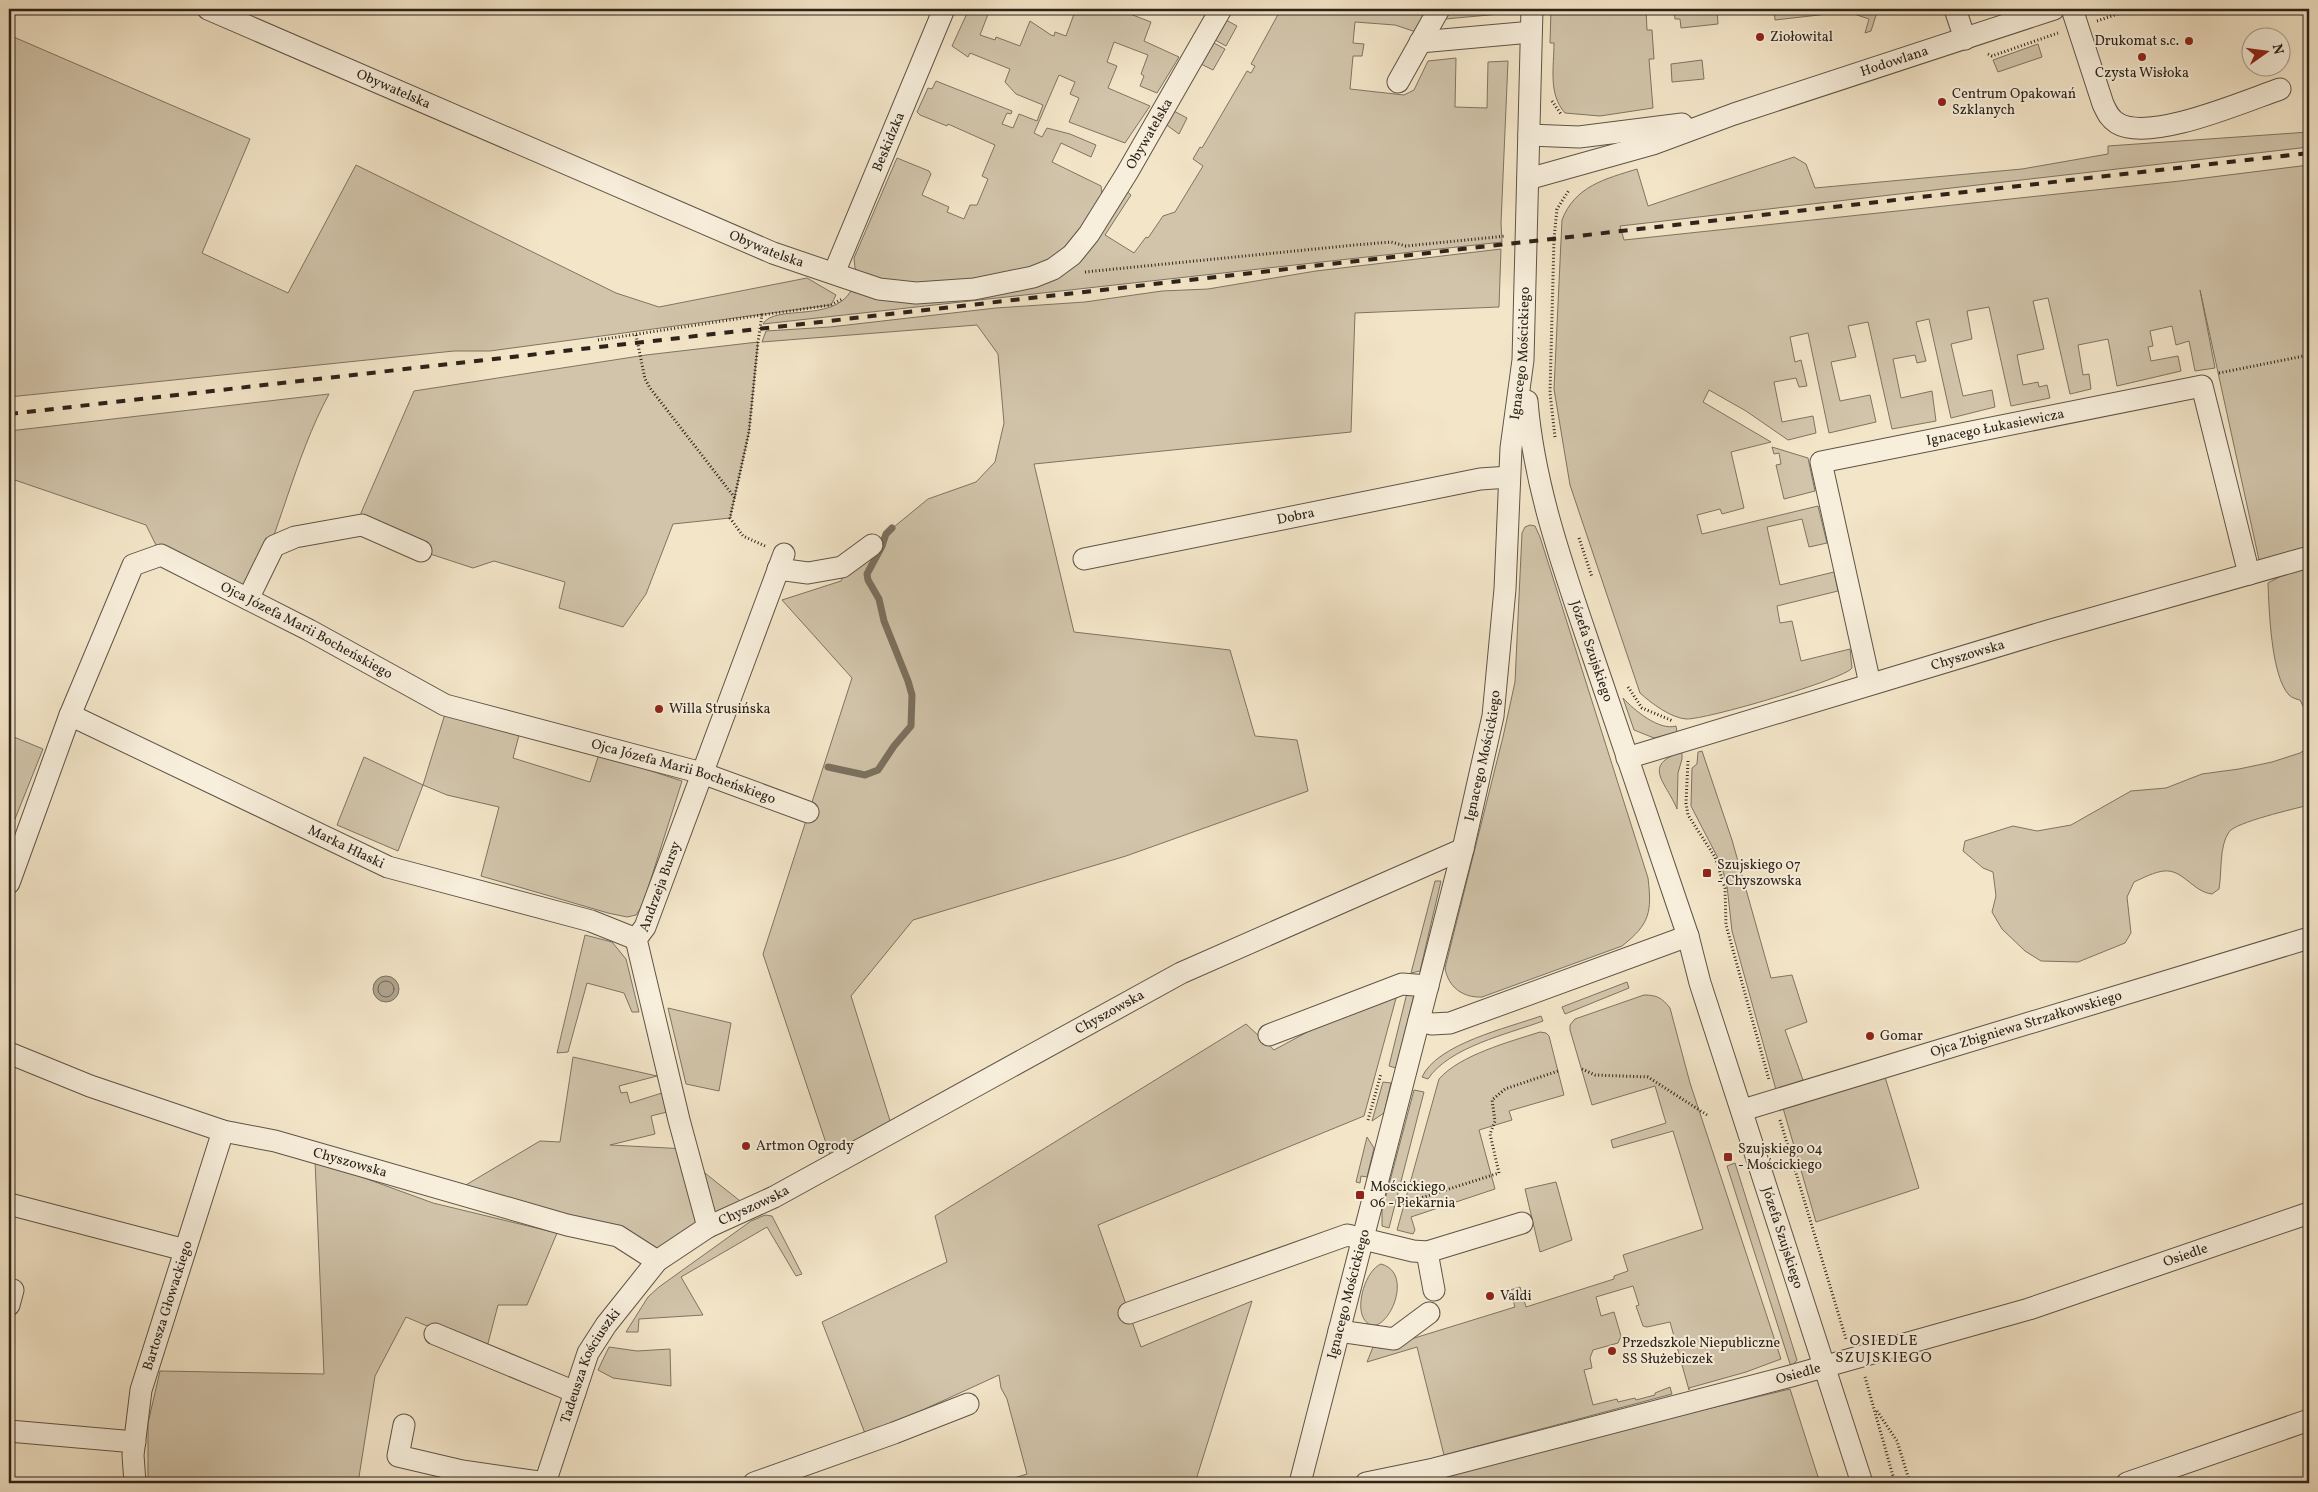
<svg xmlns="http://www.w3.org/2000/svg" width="2318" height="1492" viewBox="0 0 2318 1492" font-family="Vollkorn,serif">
<rect width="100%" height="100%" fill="#f3e5c8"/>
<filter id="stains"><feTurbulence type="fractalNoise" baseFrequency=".004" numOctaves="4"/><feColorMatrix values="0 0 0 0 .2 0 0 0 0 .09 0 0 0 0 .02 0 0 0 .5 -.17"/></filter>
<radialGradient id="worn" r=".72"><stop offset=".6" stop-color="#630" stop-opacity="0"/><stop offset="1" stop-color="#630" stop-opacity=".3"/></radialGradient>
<!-- green -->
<g fill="#d1c4aa" stroke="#7e7462">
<path d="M 969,9 L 990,9 L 980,35 L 995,40 L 996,37 L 1020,46 L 1030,21 L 1051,35 L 1054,36 L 1055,32 L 1066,36 L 1074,14 L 1062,9 L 1076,9 L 1089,14 L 1092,9 L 1132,9 L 1130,14 L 1151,22 L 1144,41 L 1179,57 L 1157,93 L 1140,86 L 1144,76 L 1141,74 L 1148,55 L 1114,42 L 1107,62 L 1117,66 L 1108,88 L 1150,106 L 1125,143 L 1069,122 L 1079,98 L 1070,94 L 1075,82 L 1059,75 L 1034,133 L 1042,137 L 1047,128 L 1070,134 L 1096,145 L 1091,157 L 1061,143 L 1052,162 L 1101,186 L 1102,194 L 1064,254 L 1009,277 L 906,286 L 859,274 L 855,268 L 854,258 L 897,158 L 929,171 L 931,174 L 922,195 L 949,207 L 947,212 L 964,219 L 970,205 L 977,205 L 988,179 L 982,176 L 995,145 L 948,124 L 947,126 L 920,115 L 917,112 L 928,88 L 932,89 L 936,81 L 1012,111 L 1011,114 L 1007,113 L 1002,124 L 1013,128 L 1019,114 L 1037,121 L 1043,105 L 1016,94 L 1005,82 L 1010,69 L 970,53 L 968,57 L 952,46 Z"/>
<path d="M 1281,9 L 1433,9 L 1419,29 L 1413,31 L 1395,25 L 1355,22 L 1353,43 L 1364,44 L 1362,56 L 1353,56 L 1350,89 L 1404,95 L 1414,90 L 1428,61 L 1456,58 L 1455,107 L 1487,108 L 1488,62 L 1508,61 L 1501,223 L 1502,242 L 763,324 C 774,304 832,323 851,291 L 869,296 L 1066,272 L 1124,189 L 1131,195 L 1105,235 L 1134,253 L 1146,237 L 1148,238 L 1163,216 L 1175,212 L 1203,166 L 1193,159 L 1200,147 L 1202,148 L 1247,71 L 1251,73 L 1255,66 L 1251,64 Z"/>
<path d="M 1444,9 L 1504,9 L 1500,14 L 1445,19 Z"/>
<path d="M 1551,9 L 1646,9 L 1647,30 L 1652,30 L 1654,59 L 1649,59 L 1653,108 L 1600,116 L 1565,113 C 1548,94 1554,67 1554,43 L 1550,43 Z"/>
<path d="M 1674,9 L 1717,9 L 1718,24 L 1681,28 L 1680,19 L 1675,19 Z"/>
<path d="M 1774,9 L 1835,9 L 1828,10 L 1828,14 L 1775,20 Z"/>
<path d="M 1847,9 L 1878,9 L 1871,31 L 1865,33 L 1869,19 L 1848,12 Z"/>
<path d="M 1226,20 L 1237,26 L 1226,46 L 1215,40 Z"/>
<path d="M 9,35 L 250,139 L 202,253 L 288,293 L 356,165 L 616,293 L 659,307 L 807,278 L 836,295 L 831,305 L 490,351 L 454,351 L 9,397 Z"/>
<path d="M 1214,43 L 1225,49 L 1213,70 L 1201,64 Z"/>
<path d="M 2038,44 L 2042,57 L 1998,72 L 1993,60 Z"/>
<path d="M 1702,60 L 1704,79 L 1672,82 L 1671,64 Z"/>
<path d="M 1172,110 L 1187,118 L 1179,134 L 1164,123 Z"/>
<path d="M 2307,125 L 2309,125 L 2309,147 L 1620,226 L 1624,240 L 2180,181 L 2309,165 L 2309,546 L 2259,560 L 2200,290 L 2215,368 L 2195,371 L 2189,341 L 2176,345 L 2172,326 L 2150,331 L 2153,346 L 2148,347 L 2151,361 L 2178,356 L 2181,371 L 2117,386 L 2108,339 L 2078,345 L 2083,375 L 2089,374 L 2091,389 L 2070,394 L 2048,298 L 2033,301 L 2044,349 L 2017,355 L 2023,385 L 2038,382 L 2039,387 L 2047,385 L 2050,398 L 2011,406 L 1989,307 L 1967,311 L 1972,339 L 1951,344 L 1963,396 L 1992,390 L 1995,407 L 1951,418 L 1929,319 L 1916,322 L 1926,361 L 1917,363 L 1915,355 L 1893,359 L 1901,398 L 1932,391 L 1936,421 L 1892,429 L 1868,322 L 1848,326 L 1856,357 L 1831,362 L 1840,401 L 1870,395 L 1876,422 L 1829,433 L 1808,333 L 1790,337 L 1795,362 L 1801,360 L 1807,386 L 1799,387 L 1796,378 L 1774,382 L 1782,422 L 1813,416 L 1816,433 L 1788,440 L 1746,411 L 1709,390 L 1703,402 L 1771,442 L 1731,452 L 1744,508 L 1722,514 L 1720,509 L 1697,515 L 1702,534 L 1818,506 L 1827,543 L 1809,547 L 1802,519 L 1767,527 L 1780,585 L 1834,572 L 1838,591 L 1777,606 L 1780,623 L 1792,621 L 1801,661 L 1850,649 L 1852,668 C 1845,679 1705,720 1686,719 C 1671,718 1651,703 1640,693 L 1570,485 L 1554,389 L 1562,220 C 1575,186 1605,179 1637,169 L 1648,206 L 1794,157 L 1806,164 L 1815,188 L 2022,169 L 2108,154 L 2108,146 L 2309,132 Z"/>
<path d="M 1501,249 L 1499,307 L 1355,313 L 1351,432 L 1034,464 L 1074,632 L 1230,650 L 1255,736 L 1297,740 L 1308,791 L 1126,856 L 913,920 L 851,996 L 892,1127 L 833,1164 L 763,954 L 852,678 L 782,600 L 841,581 L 847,569 L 872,545 L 928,499 L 976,482 L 995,462 L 1004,423 L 998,354 L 977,325 L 762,342 L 766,331 L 830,327 L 996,308 L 1085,302 L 1162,291 L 1208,289 L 1316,271 Z"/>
<path d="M 758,342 L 749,432 L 730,518 L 673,524 L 646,594 L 623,627 L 559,608 L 565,582 L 494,561 L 473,568 L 421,551 L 362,525 L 361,513 L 414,391 L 646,355 Z"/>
<path d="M 329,394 C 294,459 280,533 248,599 L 161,555 L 146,525 L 9,478 L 9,431 Z"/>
<path d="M 1772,447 L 1808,458 L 1815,491 L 1784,499 L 1776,465 L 1781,464 L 1779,453 L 1774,454 Z"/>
<path d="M 1530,525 L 1535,526 L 1540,537 L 1648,878 C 1652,912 1650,924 1622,946 L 1482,997 C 1463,998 1448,987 1445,968 L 1503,737 L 1515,682 L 1522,533 L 1525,527 Z"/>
<path d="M 2309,561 L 2309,718 L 2300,700 C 2296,699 2292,698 2289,695 C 2271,676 2269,609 2268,583 Z"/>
<path d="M 1623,698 C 1634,710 1659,731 1676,726 L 1677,732 L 1654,738 L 1634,730 Z"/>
<path d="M 445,714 L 519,735 L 513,758 L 590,782 L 599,754 L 682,781 L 643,904 L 636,915 L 627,917 L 608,913 L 481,876 L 499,807 L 447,795 L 423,785 L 398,851 L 337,825 L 364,757 L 423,785 Z"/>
<path d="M 9,735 L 43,749 L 9,834 Z"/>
<path d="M 2309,747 L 2309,805 C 2294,809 2236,822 2229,832 C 2219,846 2222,872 2219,889 L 2212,894 C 2193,892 2183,869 2164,871 C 2154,872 2143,878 2134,882 L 2127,897 L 2131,933 L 2125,943 L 2078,962 L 2041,961 L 2025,951 L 2002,929 L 1992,912 L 1996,896 L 1993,872 L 1983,868 L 1963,851 L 1965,841 L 2013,826 L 2037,831 L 2071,825 L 2131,791 L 2166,788 L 2202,774 L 2239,769 L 2272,762 L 2300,753 Z"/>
<path d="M 1702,751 L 1732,840 L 1771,978 L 1792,975 L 1807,1022 L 1785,1030 L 1803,1080 L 1776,1090 L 1732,931 L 1727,886 L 1721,864 L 1691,806 L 1692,768 L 1697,764 L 1698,752 Z"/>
<path d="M 1682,752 L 1682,759 L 1678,773 L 1677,809 C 1666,782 1641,765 1682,752 Z"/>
<path d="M 1435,881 L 1441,881 L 1420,971 L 1411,973 Z"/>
<path d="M 585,935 L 612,942 L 626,959 L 639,1012 L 632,1012 L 624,993 L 587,983 L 568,1052 L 557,1053 Z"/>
<path d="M 1627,982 L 1629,988 L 1565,1014 L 1562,1007 Z"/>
<path d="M 1398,991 L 1364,1116 L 1098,1225 L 1141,1347 L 1252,1301 L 1195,1483 L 998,1483 L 1027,1474 L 1007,1399 L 1001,1388 L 999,1375 L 866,1436 L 822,1322 L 947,1262 L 935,1216 L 1246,1024 L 1274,1050 L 1324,1023 Z"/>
<path d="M 1407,993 L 1414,995 L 1396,1068 L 1389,1066 Z"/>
<path d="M 1644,995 C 1657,995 1662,998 1670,1008 L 1690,1083 L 1781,1359 L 1746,1372 L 1689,1388 L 1689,1390 L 1670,1322 L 1647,1327 L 1643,1326 L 1636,1306 L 1639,1305 L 1633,1286 L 1596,1297 L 1601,1316 L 1614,1312 L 1621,1336 L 1618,1343 L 1593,1350 L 1590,1358 L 1592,1368 L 1584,1370 L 1593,1405 L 1617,1399 L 1618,1402 L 1635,1398 L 1636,1400 L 1655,1395 L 1655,1393 L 1670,1387 L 1672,1394 L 1444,1455 L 1417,1347 L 1367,1362 L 1373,1347 L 1382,1348 L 1515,1307 L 1510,1290 L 1520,1287 L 1526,1307 L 1614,1279 L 1614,1276 L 1628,1271 L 1623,1255 L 1703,1229 L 1673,1131 L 1613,1148 L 1611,1140 L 1666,1123 L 1655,1086 L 1592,1105 L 1570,1030 L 1570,1025 L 1575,1019 Z"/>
<path d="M 668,1008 L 731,1023 L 719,1091 L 686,1084 Z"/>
<path d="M 1541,1016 L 1543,1021 C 1508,1034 1449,1047 1428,1079 L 1422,1077 C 1437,1044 1507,1028 1541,1016 Z"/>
<path d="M 1540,1032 L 1546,1033 L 1549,1036 L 1564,1095 L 1509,1111 L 1512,1120 L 1479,1130 L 1495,1189 L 1411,1217 L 1415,1230 L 1413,1234 L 1397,1230 L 1439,1079 C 1460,1055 1509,1042 1540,1032 Z"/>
<path d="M 573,1057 L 657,1076 L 619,1086 L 621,1093 L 627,1092 L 630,1103 L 662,1093 L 667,1112 L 651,1116 L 655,1134 L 610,1145 L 687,1149 L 691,1162 L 749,1208 L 657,1261 L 618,1236 L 454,1192 L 540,1141 L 560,1142 Z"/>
<path d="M 1885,1077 L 1919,1188 L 1816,1222 L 1783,1108 Z"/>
<path d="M 1383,1082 L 1391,1083 L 1384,1113 L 1372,1121 Z"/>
<path d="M 1414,1090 L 1424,1092 L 1389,1228 L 1382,1226 L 1382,1211 Z"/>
<path d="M 1367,1137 L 1374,1148 L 1367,1177 L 1361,1176 L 1360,1183 L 1356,1182 Z"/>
<path d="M 315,1160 L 433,1203 L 557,1233 L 527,1305 L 498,1305 L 486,1351 L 406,1317 L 375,1376 L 358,1483 L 148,1483 L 148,1423 L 160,1371 L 324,1374 Z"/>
<path d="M 1735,1163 L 1797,1360 L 1791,1367 L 1727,1166 Z"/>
<path d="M 1556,1182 L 1572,1240 L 1540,1252 L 1525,1189 Z"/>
<path d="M 765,1215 L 772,1216 L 802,1274 L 796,1276 L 767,1227 L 681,1277 L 703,1315 L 639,1319 L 638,1332 L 626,1332 L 648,1297 L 659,1287 L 751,1221 Z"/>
<path d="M 1381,1264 C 1419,1274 1381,1347 1364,1319 C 1355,1305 1366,1270 1381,1264 Z"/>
<path d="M 609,1347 L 637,1351 L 670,1349 L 671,1386 L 613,1378 L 598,1370 Z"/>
<path d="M 1790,1389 L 1820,1483 L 1438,1483 L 1436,1474 Z"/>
</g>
<!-- water -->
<circle fill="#afa38d" stroke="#7b705f" cx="386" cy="989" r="13"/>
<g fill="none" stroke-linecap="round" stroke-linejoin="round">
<!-- shore -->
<circle stroke="#6e6354" stroke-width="1" cx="386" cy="989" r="8"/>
<!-- stream -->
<path stroke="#7b705f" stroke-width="7" d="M 828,767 L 865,775 L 878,770 L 894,746 L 911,726 L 912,695 L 908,681 L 884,621 L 879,599 L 868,580 L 867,574 L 882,546 L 886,534 L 892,528"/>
<!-- minor casing -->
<g stroke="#5e5446" stroke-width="23">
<g id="minor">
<path id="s1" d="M 208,9 L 773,253 L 879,289 L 916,293 L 974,289 L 1033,277 L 1053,269 L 1072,255 L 1089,234 L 1127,173 L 1221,9"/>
<path d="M 1955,9 L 1965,39"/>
<path d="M 2072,9 L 2103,104 C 2107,112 2109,118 2117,123 C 2149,143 2245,101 2280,89"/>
<path d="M 1420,42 L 1531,32"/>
<path d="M 1398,82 L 1439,9"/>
<path d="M 1529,135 L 1579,137 L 1682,124"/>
<path id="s2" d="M 1528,179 L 1653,144 L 1734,114 L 2054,9"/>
<path id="s3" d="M 834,273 L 944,9"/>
<path id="s4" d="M 1527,401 C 1534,488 1565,573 1593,656 C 1625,749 1657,842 1688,936 L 1700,983 L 1862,1483"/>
<path id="s5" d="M 1084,559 L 1480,479 L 1509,477"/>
<path d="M 778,569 L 808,573 L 842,567 L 872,545"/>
<path d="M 248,599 L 274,546 L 295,537 L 362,525 L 421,551"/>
<path id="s6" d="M 1870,684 L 1821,462 L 2202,386 L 2249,574"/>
<path id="s7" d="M 70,715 L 388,867 L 591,921 L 636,939"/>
<path id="s8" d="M 1627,758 L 2051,630 L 2309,557"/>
<path id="s9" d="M 9,883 L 70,715 L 133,565 L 161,555 L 309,630 L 445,705 L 702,773 L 808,812"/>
<path d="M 1419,1021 L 1432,1024 L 1450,1023 L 1688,936"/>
<path d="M 1269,1035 L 1402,984 L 1428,986"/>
<path id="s10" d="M 9,1053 L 90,1086 L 223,1131 L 275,1141 L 567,1225 L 618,1236 L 657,1261"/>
<path id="s11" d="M 1743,1110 L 2309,938"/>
<path d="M 9,1204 L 185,1250"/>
<path id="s12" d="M 708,1227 L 679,1120 L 636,939 L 645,927 L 784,554"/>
<path d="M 1427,1252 L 1434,1290"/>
<path d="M 9,1305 L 13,1290"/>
<path d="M 1129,1313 L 1347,1235 L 1413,1251 L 1427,1252 L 1522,1223"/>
<path d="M 1339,1331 L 1394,1339 L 1429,1313"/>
<path d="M 435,1334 L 575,1392"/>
<path d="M 404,1425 L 398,1456 L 462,1471 L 546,1483"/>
<path d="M 9,1431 L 135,1442"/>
<path id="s13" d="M 135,1483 L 133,1455 L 141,1390 L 223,1131"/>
<path id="s14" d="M 545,1483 L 588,1353 L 606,1325 L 657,1261 L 708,1227 L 774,1197 L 1181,973 L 1463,849"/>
<path d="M 754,1483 L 894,1433 L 968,1404"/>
<path id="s15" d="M 1300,1483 L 1463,849 L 1493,716 L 1505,589 L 1511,448 L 1523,360 L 1532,9"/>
<path id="s16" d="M 1366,1483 L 1434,1469 L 1791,1376 L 2029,1309 L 2309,1213"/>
<path d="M 2127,1483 L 2309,1420"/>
</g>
</g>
<!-- path -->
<g stroke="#2c231a" stroke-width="3" stroke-dasharray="1 2.5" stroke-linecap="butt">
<path d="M 2097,21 L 2132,9"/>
<path d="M 1988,54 L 1992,56 L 2058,33"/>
<path d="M 1552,101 L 1561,114"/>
<path d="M 1085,272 L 1355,245 L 1391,242 L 1406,246 L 1506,236"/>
<path d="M 636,335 L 645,379 L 650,388 L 735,498"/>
<path d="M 598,340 L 762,315"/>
<path d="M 2219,373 L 2309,355"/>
<path d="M 1555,437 L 1550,393 L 1554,239 L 1557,209 L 1569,190"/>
<path d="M 1579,538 L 1592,577"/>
<path d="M 765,546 L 743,536 L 730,518 L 749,432 L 758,342 L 762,315 L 831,305 L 842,299"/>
<path d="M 1628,687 L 1642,708 L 1673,721"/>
<path d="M 1688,761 L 1686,803 L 1688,815 L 1715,857 L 1725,888 L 1726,925 L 1769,1080"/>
<path d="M 1582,1069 L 1595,1075 L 1648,1077 L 1707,1115"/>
<path d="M 1368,1120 L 1381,1074"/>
<path d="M 1780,1120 L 1846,1339"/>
<path d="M 1399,1205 L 1499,1173 L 1490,1134 L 1495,1121 L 1492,1100 L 1505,1089 L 1558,1071"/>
<path d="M 1865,1377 L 1895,1483"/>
<path d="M 1877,1411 L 1897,1441 L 1910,1483"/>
</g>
<!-- minor -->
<use href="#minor" stroke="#f7eedb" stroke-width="21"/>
<!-- rail -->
<path stroke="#2c231a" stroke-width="4" stroke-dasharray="9 9" stroke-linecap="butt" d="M 9,414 L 2309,153"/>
</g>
<!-- markers -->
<g fill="#8f2418" stroke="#f7eedb" stroke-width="2">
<circle cx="1760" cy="37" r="5"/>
<circle cx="2189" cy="41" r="5"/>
<circle cx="2142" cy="57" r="5"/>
<circle cx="1942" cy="102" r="5"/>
<circle cx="659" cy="709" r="5"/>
<rect x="1702" y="868" width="10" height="10" rx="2.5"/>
<circle cx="1870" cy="1036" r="5"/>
<circle cx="746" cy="1146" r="5"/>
<rect x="1723" y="1152" width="10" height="10" rx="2.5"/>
<rect x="1355" y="1190" width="10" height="10" rx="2.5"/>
<circle cx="1490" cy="1296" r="5"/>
<circle cx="1612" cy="1351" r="5"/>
</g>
<g text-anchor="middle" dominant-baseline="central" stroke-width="4" stroke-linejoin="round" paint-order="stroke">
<!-- poi labels -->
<g font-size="14" fill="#2c231a" stroke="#f7eedb" text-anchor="start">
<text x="1770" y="37">Ziołowital</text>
<text x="2179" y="41" text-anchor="end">Drukomat s.c.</text>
<text x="2142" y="73" text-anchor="middle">Czysta Wisłoka</text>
<text x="1952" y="94">Centrum Opakowań<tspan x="1952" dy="16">Szklanych</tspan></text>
<text x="669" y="709">Willa Strusińska</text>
<text x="1717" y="865">Szujskiego 07<tspan x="1717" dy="16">- Chyszowska</tspan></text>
<text x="1880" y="1036">Gomar</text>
<text x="756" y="1146">Artmon Ogrody</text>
<text x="1738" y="1149">Szujskiego 04<tspan x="1738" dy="16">- Mościckiego</tspan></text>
<text x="1370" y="1187">Mościckiego<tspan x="1370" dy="16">06 - Piekarnia</tspan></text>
<text x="1500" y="1296">Valdi</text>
<text x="1622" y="1343">Przedszkole Niepubliczne<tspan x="1622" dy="16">SS Służebiczek</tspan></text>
</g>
<!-- street labels -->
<g font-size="14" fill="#2c231a" stroke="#f7eedb">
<text stroke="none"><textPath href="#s2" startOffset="385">Hodowlana</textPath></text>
<text stroke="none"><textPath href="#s1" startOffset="202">Obywatelska</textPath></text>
<text stroke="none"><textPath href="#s1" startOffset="1072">Obywatelska</textPath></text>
<text stroke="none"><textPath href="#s3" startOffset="142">Beskidzka</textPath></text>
<text stroke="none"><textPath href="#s1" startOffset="608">Obywatelska</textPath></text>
<text stroke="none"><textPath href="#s15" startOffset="1155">Ignacego Mościckiego</textPath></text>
<text stroke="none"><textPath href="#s6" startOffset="405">Ignacego Łukasiewicza</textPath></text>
<text stroke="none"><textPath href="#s5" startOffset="216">Dobra</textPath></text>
<text stroke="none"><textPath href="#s9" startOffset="535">Ojca Józefa Marii Bocheńskiego</textPath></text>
<text stroke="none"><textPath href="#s4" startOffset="259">Józefa Szujskiego</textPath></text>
<text stroke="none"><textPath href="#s8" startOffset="356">Chyszowska</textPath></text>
<text stroke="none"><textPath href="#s15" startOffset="750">Ignacego Mościckiego</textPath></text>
<text stroke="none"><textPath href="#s9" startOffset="940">Ojca Józefa Marii Bocheńskiego</textPath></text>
<text stroke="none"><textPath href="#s7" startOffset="306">Marka Hłaski</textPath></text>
<text stroke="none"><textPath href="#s12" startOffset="355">Andrzeja Bursy</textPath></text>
<text stroke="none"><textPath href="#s14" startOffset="769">Chyszowska</textPath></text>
<text stroke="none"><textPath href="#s11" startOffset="296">Ojca Zbigniewa Strzałkowskiego</textPath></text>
<text stroke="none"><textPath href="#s10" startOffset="359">Chyszowska</textPath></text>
<text stroke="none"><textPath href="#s14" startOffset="364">Chyszowska</textPath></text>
<text stroke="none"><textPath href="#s4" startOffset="876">Józefa Szujskiego</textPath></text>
<text stroke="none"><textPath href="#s16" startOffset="851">Osiedle</textPath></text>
<text stroke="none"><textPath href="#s15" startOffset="195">Ignacego Mościckiego</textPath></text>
<text stroke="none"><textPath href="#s13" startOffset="182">Bartosza Głowackiego</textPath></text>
<text stroke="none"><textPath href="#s14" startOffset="126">Tadeusza Kościuszki</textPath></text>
<text stroke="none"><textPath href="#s16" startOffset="446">Osiedle</textPath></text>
</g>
<!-- neighbourhood labels -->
<g font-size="15" letter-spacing="1" fill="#2c231a" stroke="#f7eedb">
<text x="1884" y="1341">OSIEDLE<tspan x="1884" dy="17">SZUJSKIEGO</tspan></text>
</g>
</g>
<!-- margin -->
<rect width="2318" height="1492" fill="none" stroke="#f3e5c8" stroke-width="30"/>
<rect x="10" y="10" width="2298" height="1472" fill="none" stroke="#2c231a" stroke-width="2.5"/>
<rect x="15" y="15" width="2288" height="1462" fill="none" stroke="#2c231a"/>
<!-- north arrow -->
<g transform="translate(2266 52) rotate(76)"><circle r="24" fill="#f7eedb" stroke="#a69d8e"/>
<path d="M0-4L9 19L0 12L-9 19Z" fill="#8f2418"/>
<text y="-8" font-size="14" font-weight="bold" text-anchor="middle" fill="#2c231a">N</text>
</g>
<rect width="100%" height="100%" filter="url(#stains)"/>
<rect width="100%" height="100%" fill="url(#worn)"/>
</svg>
